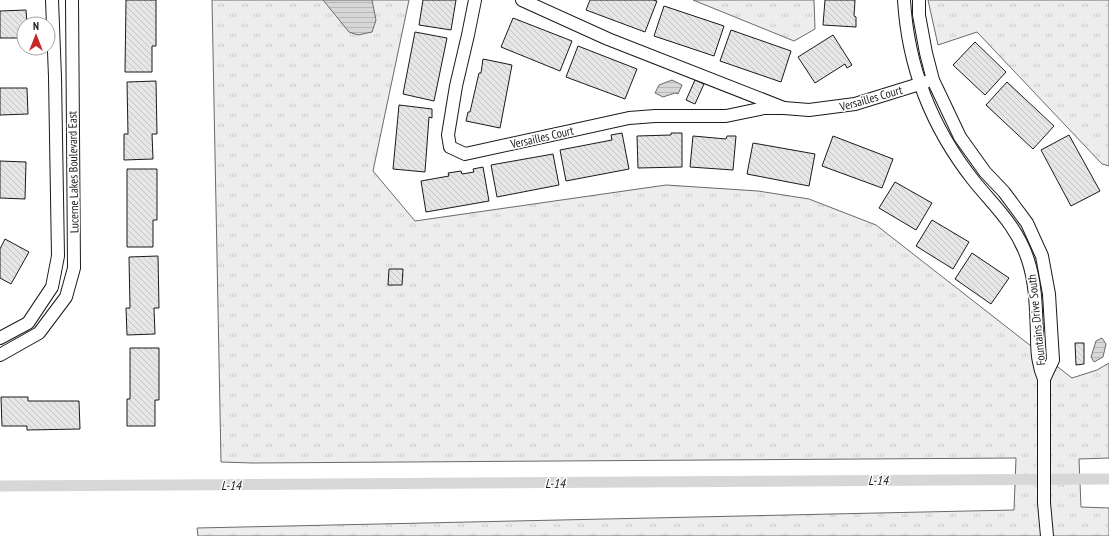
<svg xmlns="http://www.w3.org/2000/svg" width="1109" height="536" viewBox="0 0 1109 536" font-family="'PT Sans Narrow',sans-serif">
<defs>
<pattern id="grass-tufts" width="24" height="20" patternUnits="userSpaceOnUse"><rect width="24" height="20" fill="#ededed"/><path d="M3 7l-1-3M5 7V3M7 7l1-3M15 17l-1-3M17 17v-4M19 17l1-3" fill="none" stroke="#cbcbcb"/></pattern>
<pattern id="water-rules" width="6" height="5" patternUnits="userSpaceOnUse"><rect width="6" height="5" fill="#d7d7d7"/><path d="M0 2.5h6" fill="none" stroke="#b8b8b8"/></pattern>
<pattern id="building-back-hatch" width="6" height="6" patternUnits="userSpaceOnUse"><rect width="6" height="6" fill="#e6e6e6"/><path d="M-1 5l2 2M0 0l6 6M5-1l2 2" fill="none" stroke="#c5c5c5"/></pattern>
</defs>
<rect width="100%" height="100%" fill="#fff"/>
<!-- grass -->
<g fill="url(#grass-tufts)" stroke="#6a6a6a">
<path d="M 212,0 L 409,0 L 373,171 L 415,221 L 666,185 L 758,191 L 809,199 L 876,225 L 1072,378 L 1097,370 L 1109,363 L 1109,458 L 1079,459 L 1081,507 L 1109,508 L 1109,536 L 198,536 L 197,528 L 1014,510 L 1016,458 L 253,463 L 221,462 Z"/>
<path d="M 693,0 L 814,0 L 815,29 L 794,41 Z"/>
<path d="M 928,0 L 1109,0 L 1109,166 L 1102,164 L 977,32 L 938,45 Z"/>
</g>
<!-- water -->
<g fill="url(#water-rules)" stroke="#6a6a6a">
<path d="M 323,0 L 372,0 L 376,20 L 372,32 L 358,35 L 349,32 Z"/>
<path d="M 672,80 L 682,85 L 678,94 L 675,93 L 663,97 L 655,93 L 659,85 Z"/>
<path d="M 1102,338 L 1106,344 L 1103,357 L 1094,362 L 1091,357 L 1096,341 Z"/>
</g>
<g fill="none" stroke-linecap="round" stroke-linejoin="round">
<!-- canal -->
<path stroke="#d7d7d7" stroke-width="11" d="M 0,486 L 1109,479"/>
</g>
<!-- building -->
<g fill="url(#building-back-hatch)" stroke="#1a1a1a">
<path d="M 126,0 L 156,0 L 156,46 L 152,46 L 152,72 L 125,72 Z"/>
<path d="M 423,0 L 456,0 L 451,30 L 419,25 Z"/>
<path d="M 590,0 L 653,0 L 657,1 L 645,32 L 586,10 Z"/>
<path d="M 825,0 L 855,0 L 854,16 L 856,17 L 856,27 L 823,25 Z"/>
<path d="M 664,6 L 724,26 L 714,56 L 654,36 Z"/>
<path d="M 26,10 L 27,24 L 24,24 L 24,38 L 0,38 L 0,11 Z"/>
<path d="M 513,18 L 572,41 L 560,71 L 501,47 Z"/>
<path d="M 731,30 L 791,51 L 781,82 L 720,61 Z"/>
<path d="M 415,32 L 447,38 L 434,101 L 403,94 Z"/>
<path d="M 833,35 L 852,65 L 847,68 L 845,64 L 815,83 L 798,57 Z"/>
<path d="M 975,42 L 1006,72 L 985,95 L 953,65 Z"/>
<path d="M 578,46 L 637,69 L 625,99 L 566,77 Z"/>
<path d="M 483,59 L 512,65 L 500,128 L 466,121 L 468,112 L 470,112 L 479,73 L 481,73 Z"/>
<path d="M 695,80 L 704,84 L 695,104 L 686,100 Z"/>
<path d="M 156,81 L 157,134 L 152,134 L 153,159 L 124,160 L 124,134 L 128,134 L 127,82 Z"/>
<path d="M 1007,82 L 1054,126 L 1033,149 L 986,105 Z"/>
<path d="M 0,88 L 27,88 L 28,114 L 0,115 Z"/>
<path d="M 399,105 L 432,109 L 432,118 L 429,117 L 425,172 L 393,169 Z"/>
<path d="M 622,133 L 629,169 L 566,181 L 560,150 L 612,140 L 611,135 Z"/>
<path d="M 671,133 L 682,133 L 682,167 L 638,168 L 637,136 L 671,135 Z"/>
<path d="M 1069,135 L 1100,191 L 1071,206 L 1041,150 Z"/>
<path d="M 693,136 L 726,139 L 727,136 L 736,136 L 733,170 L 690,167 Z"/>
<path d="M 833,136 L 893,159 L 882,188 L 822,166 Z"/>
<path d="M 753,143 L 815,154 L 809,186 L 747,174 Z"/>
<path d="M 553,154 L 559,185 L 497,197 L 491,165 Z"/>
<path d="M 0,161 L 26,162 L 25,199 L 0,198 Z"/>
<path d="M 483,167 L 489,201 L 426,212 L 421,181 L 449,176 L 448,173 L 461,171 L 462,174 L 474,172 L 473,169 Z"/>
<path d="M 127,169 L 157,169 L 157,220 L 153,220 L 153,247 L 127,247 Z"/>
<path d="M 895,182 L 932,203 L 916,230 L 879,208 Z"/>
<path d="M 932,220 L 969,242 L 953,269 L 916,246 Z"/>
<path d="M 5,239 L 29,252 L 11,284 L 0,278 L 0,249 Z"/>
<path d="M 972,253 L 1009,278 L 991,304 L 955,279 Z"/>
<path d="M 158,256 L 159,308 L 154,308 L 155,334 L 127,335 L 126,308 L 130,308 L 129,257 Z"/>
<path d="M 389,269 L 403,269 L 402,285 L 388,285 Z"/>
<path d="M 1075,343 L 1084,343 L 1084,364 L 1076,365 Z"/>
<path d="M 130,348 L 159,348 L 159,400 L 155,400 L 155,426 L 127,426 L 127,399 L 130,399 Z"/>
<path d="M 1,397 L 28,397 L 28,401 L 79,401 L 80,429 L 27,430 L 27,426 L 2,426 Z"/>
</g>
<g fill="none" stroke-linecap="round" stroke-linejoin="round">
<!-- minor casing -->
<g stroke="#1a1a1a" stroke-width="14">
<g id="minor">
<path d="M 475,0 L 468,35 L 456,86 L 448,135 L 450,147 L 465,154 L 629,118 L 655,116 L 726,116 L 764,108 L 784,108 L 608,39 L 522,0"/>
<path d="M 904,0 C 908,67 932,128 974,181 C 995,207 1017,226 1028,260 C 1036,284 1036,310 1037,335 C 1037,344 1037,354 1039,362 C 1040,368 1042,374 1044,379 L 1044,503 L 1047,536"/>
<path d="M 919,0 L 919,15 L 926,53 L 933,80 L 960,137 L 985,172 L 1004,192 L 1027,223 L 1042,256 L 1049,294 L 1053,360 L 1044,379"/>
<path d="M 784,108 L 809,110 L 855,104 L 926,82"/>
<path d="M 0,338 L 28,323 L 52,287 L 58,256 L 55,77 L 52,0"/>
<path d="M 0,355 L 39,333 L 66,297 L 74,268 L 72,0"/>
</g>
</g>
<!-- minor -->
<use href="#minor" stroke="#fff" stroke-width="12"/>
</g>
<g text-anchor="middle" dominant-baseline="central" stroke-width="3" stroke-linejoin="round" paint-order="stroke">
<!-- street labels -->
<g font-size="12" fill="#1a1a1a" stroke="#fff">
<text transform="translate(871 98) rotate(-16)">Versailles Court</text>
<text transform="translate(542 137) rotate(-13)">Versailles Court</text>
<text transform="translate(73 172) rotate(-91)">Lucerne Lakes Boulevard East</text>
<text transform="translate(1036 320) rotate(-96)">Fountains Drive South</text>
</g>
<!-- water labels -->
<g font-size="13" font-style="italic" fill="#1a1a1a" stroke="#fff">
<text x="878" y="480">L-14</text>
<text x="555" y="483">L-14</text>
<text x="231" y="485">L-14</text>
</g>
</g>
<!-- north arrow -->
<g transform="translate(36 36)"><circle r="19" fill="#ffffff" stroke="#a3a3a3"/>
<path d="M0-3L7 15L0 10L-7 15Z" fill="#c62828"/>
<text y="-6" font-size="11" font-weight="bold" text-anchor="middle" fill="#1a1a1a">N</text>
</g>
</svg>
